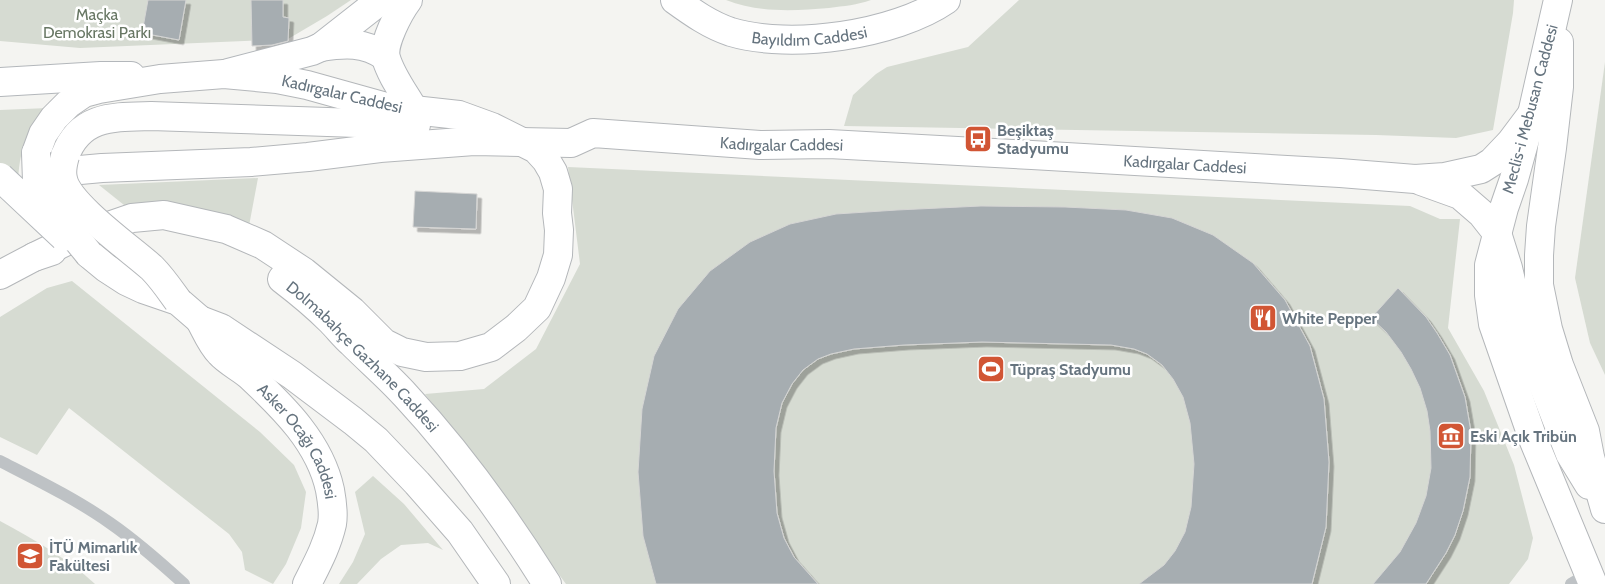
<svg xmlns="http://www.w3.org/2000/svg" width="1605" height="584" viewBox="0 0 1605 584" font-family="Cabin,sans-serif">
<defs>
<filter id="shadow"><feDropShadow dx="4.5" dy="4.5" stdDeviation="0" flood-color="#0004"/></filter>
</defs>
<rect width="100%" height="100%" fill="#f4f4f1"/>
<!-- green -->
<g fill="#d6dbd2">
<path d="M 0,0 L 351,0 L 327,16 L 288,39 L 80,48 L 0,41 Z"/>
<path d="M 726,0 L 871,0 C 857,5 844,6 829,8 C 795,11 758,13 726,0 Z"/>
<path d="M 1019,0 L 1514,0 L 1513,13 L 1493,130 L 1456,138 L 1376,135 L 844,126 L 853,95 L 876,74 L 887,67 L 968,47 Z"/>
<path d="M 1605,62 L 1605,375 L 1590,343 L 1575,278 Z"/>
<path d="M 48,108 C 26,134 19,150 18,185 L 0,167 L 0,110 Z"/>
<path d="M 568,167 L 1410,206 L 1440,219 L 1460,219 L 1448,328 L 1484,391 L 1514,465 L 1533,538 L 1528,559 L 1509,584 L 566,584 L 425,394 L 484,389 L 536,349 L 580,264 Z"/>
<path d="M 258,178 L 249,226 L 129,209 L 99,185 Z"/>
<path d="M 72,281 L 260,432 L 294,465 L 306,492 L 301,528 L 286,564 L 273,584 L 245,570 L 242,552 L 229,534 L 69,408 L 37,455 L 0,437 L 0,317 L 47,288 Z"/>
<path d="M 373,476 L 404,504 L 443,550 L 428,543 L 401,545 L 381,559 L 357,584 L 339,584 L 353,562 L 365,534 L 355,492 Z"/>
<path d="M 0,521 C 33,539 67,558 95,584 L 0,584 Z"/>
</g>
<!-- building -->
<g fill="#a6adb1" stroke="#d5d5d4" filter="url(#shadow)">
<path d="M 148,0 L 186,0 L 179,40 L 142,33 Z"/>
<path d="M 251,0 L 283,0 L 283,17 L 289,18 L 288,41 L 272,45 L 252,46 Z"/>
<path d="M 415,191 L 477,194 L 476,229 L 413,227 Z"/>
<path d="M 981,206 L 1065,207 L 1126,210 L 1172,218 L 1213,235 L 1253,263 L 1285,300 L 1310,346 L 1324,399 L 1329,462 L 1326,527 L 1312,584 L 1139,584 L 1164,565 L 1175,551 L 1185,532 L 1191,507 L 1194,464 L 1190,423 L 1183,397 L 1173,379 L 1162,365 L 1147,354 L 1134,349 L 1111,345 L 982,342 L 904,345 L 854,349 L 831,354 L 818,359 L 803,370 L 792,384 L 782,403 L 776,428 L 774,471 L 777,513 L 784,538 L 794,557 L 818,584 L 656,584 L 643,536 L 638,472 L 642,409 L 654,356 L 678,309 L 710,271 L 750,242 L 790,224 L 836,214 L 897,210 Z"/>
<path d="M 1398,288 L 1426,317 L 1437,333 L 1450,355 L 1465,397 L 1471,432 L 1470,477 L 1463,511 L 1455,535 L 1446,553 L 1426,584 L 1373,584 L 1400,552 L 1416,523 L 1426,496 L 1431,468 L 1430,431 L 1427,411 L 1420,388 L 1411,369 L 1401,352 L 1386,332 L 1371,318 Z"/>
</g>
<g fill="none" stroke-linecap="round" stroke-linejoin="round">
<!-- secondary casing -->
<g stroke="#b3b7bb" stroke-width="30">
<g id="secondary">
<path d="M 408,0 C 399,12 382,44 386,58 C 391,76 405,94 414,110"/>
<path id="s1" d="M 675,0 C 693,13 710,25 731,32 C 791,50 895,35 946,0"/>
<path d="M 321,47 C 345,43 364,42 385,56"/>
<path d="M 228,73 L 312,51 L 321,47 L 381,0"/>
<path d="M 0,82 L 101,76 L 131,76"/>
</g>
</g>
<!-- primary casing -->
<g stroke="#b4b7ba" stroke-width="30">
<g id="primary">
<path d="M 1558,0 L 1532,114 L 1514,179 L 1504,208 L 1489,265 L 1489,295 L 1493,324 L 1533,439 L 1593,584"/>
<path d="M 1559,42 L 1559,87 L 1552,148 L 1541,226 L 1539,255 L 1539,285 L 1548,329 L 1559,365 L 1585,431 L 1590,457 L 1605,509"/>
<path d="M 65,156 C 80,115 114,117 151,116 L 416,125"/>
<path id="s2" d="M 38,176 L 47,173 L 102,168 L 251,162 L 308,157 L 380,148 L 474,141 L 571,143 L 593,133 L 760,145 L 829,144 L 1032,155 L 1340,173 L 1415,179 L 1445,177 L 1481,169 L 1492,162 L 1511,142 L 1532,114"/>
<path d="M 1421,181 L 1460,195 L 1482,214 L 1497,233 L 1508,268 L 1524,336 L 1570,454 L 1589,485"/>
<path d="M 89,254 L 106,268 L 126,281 L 143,289 L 178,301 L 200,320 L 221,328 L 292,375 L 353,421 L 376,440 L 417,483 L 460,532 L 496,584"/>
<path d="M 34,257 L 71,239 L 132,218 L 164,215 L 226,229 L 263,245 L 304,272 L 352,311 L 384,343 L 402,352 L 426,357 L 460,356 L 491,347 L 516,328 L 537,308 L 551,278 L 558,255 L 559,230 L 557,213 L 558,189 L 553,172 L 546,160 L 536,149 L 492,127 L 459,115 L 386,107 L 307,85 L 277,79 L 224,74 L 160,79 L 99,89 L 84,93 L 68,104 L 54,118 L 43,134 L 36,153"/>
<path d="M 0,275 L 34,257 L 52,251"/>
<path id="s3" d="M 282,279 C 299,292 316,306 331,321 C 338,328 344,336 352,343 C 370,361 389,377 406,396 C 460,454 505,517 547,584"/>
<path id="s4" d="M 200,320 C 206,331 211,344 220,353 C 228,362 241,368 250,376 C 284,408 320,443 330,490 C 332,501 334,513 332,524 C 327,546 317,564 307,584"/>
</g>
</g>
<!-- service -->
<g stroke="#bec2c5" stroke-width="12">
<path d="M 0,461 C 37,480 76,499 110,523 C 136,541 161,563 184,584"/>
<path d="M 1571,584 L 1588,574"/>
</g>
<!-- secondary -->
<use href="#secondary" stroke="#fff" stroke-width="28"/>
<!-- primary -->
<use href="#primary" stroke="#fff" stroke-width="28"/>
<!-- secondary-bridge casing -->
<g stroke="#b3b7bb" stroke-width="30" stroke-linecap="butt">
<path id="secondary-bridge" d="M 0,177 L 64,237"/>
</g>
<!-- primary-bridge casing -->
<g stroke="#b4b7ba" stroke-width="30" stroke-linecap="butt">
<g id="primary-bridge">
<path d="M 36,153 L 37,181 L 45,200 L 89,254"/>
<path d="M 65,156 C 63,163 61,171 63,179 C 68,205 131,249 152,268 C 162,278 170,290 178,301"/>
</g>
</g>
<!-- secondary-bridge -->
<use href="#secondary-bridge" stroke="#fff" stroke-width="28"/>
<!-- primary-bridge -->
<use href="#primary-bridge" stroke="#fff" stroke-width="28"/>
</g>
<!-- icons -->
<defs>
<g id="bus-square" transform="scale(1.4375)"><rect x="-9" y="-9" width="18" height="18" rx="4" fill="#d15534" stroke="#fff"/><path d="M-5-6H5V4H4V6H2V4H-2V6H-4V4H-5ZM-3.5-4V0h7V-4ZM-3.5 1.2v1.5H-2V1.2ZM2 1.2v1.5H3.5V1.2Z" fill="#fff"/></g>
<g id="restaurant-square" transform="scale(1.4375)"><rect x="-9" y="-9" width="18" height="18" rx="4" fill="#d15534" stroke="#fff"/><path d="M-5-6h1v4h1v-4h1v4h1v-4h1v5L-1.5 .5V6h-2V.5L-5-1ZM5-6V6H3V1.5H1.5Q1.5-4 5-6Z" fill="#fff"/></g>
<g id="stadium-square" transform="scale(1.4375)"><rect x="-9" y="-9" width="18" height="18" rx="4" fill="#d15534" stroke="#fff"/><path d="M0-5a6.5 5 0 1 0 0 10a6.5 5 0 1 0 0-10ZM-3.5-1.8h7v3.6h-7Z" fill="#fff"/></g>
<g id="museum-square" transform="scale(1.4375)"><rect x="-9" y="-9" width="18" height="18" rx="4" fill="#d15534" stroke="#fff"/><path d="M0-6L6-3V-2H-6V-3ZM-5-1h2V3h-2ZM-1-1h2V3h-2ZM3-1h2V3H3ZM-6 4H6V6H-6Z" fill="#fff"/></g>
<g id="university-square" transform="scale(1.4375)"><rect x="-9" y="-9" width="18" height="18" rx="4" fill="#d15534" stroke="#fff"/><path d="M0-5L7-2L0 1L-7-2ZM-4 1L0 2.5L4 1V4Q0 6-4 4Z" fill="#fff"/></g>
</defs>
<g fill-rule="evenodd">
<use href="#bus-square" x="978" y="139"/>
<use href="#restaurant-square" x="1263" y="318"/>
<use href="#stadium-square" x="991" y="369"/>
<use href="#museum-square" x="1451" y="436"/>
<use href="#university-square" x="30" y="556"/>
</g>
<g text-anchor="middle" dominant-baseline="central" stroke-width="5" stroke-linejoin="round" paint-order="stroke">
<!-- park labels -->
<g font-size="16" fill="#687764" stroke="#fff">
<text x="97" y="14">Maçka<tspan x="97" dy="18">Demokrasi Parkı</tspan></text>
</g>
<!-- street labels -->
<g font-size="16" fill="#66747f" stroke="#fff">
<text stroke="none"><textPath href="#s1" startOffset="144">Bayıldım Caddesi</textPath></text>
<text transform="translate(342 94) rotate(13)">Kadırgalar Caddesi</text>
<text transform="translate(1530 109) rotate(-75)">Meclis-i Mebusan Caddesi</text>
<text stroke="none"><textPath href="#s2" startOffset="748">Kadırgalar Caddesi</textPath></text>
<text stroke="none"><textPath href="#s2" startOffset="1152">Kadırgalar Caddesi</textPath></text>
<text stroke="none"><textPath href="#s3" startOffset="112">Dolmabahçe Gazhane Caddesi</textPath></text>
<text stroke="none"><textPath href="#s4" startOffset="159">Asker Ocağı Caddesi</textPath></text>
</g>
<!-- poi labels -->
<g font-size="16" font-weight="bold" fill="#66747f" stroke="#fff" text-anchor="start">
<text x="997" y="130">Beşiktaş<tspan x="997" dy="18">Stadyumu</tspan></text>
<text x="1282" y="318">White Pepper</text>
<text x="1010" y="369">Tüpraş Stadyumu</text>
<text x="1470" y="436">Eski Açık Tribün</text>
<text x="49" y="547">İTÜ Mimarlık<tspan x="49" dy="18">Fakültesi</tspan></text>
</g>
</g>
</svg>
